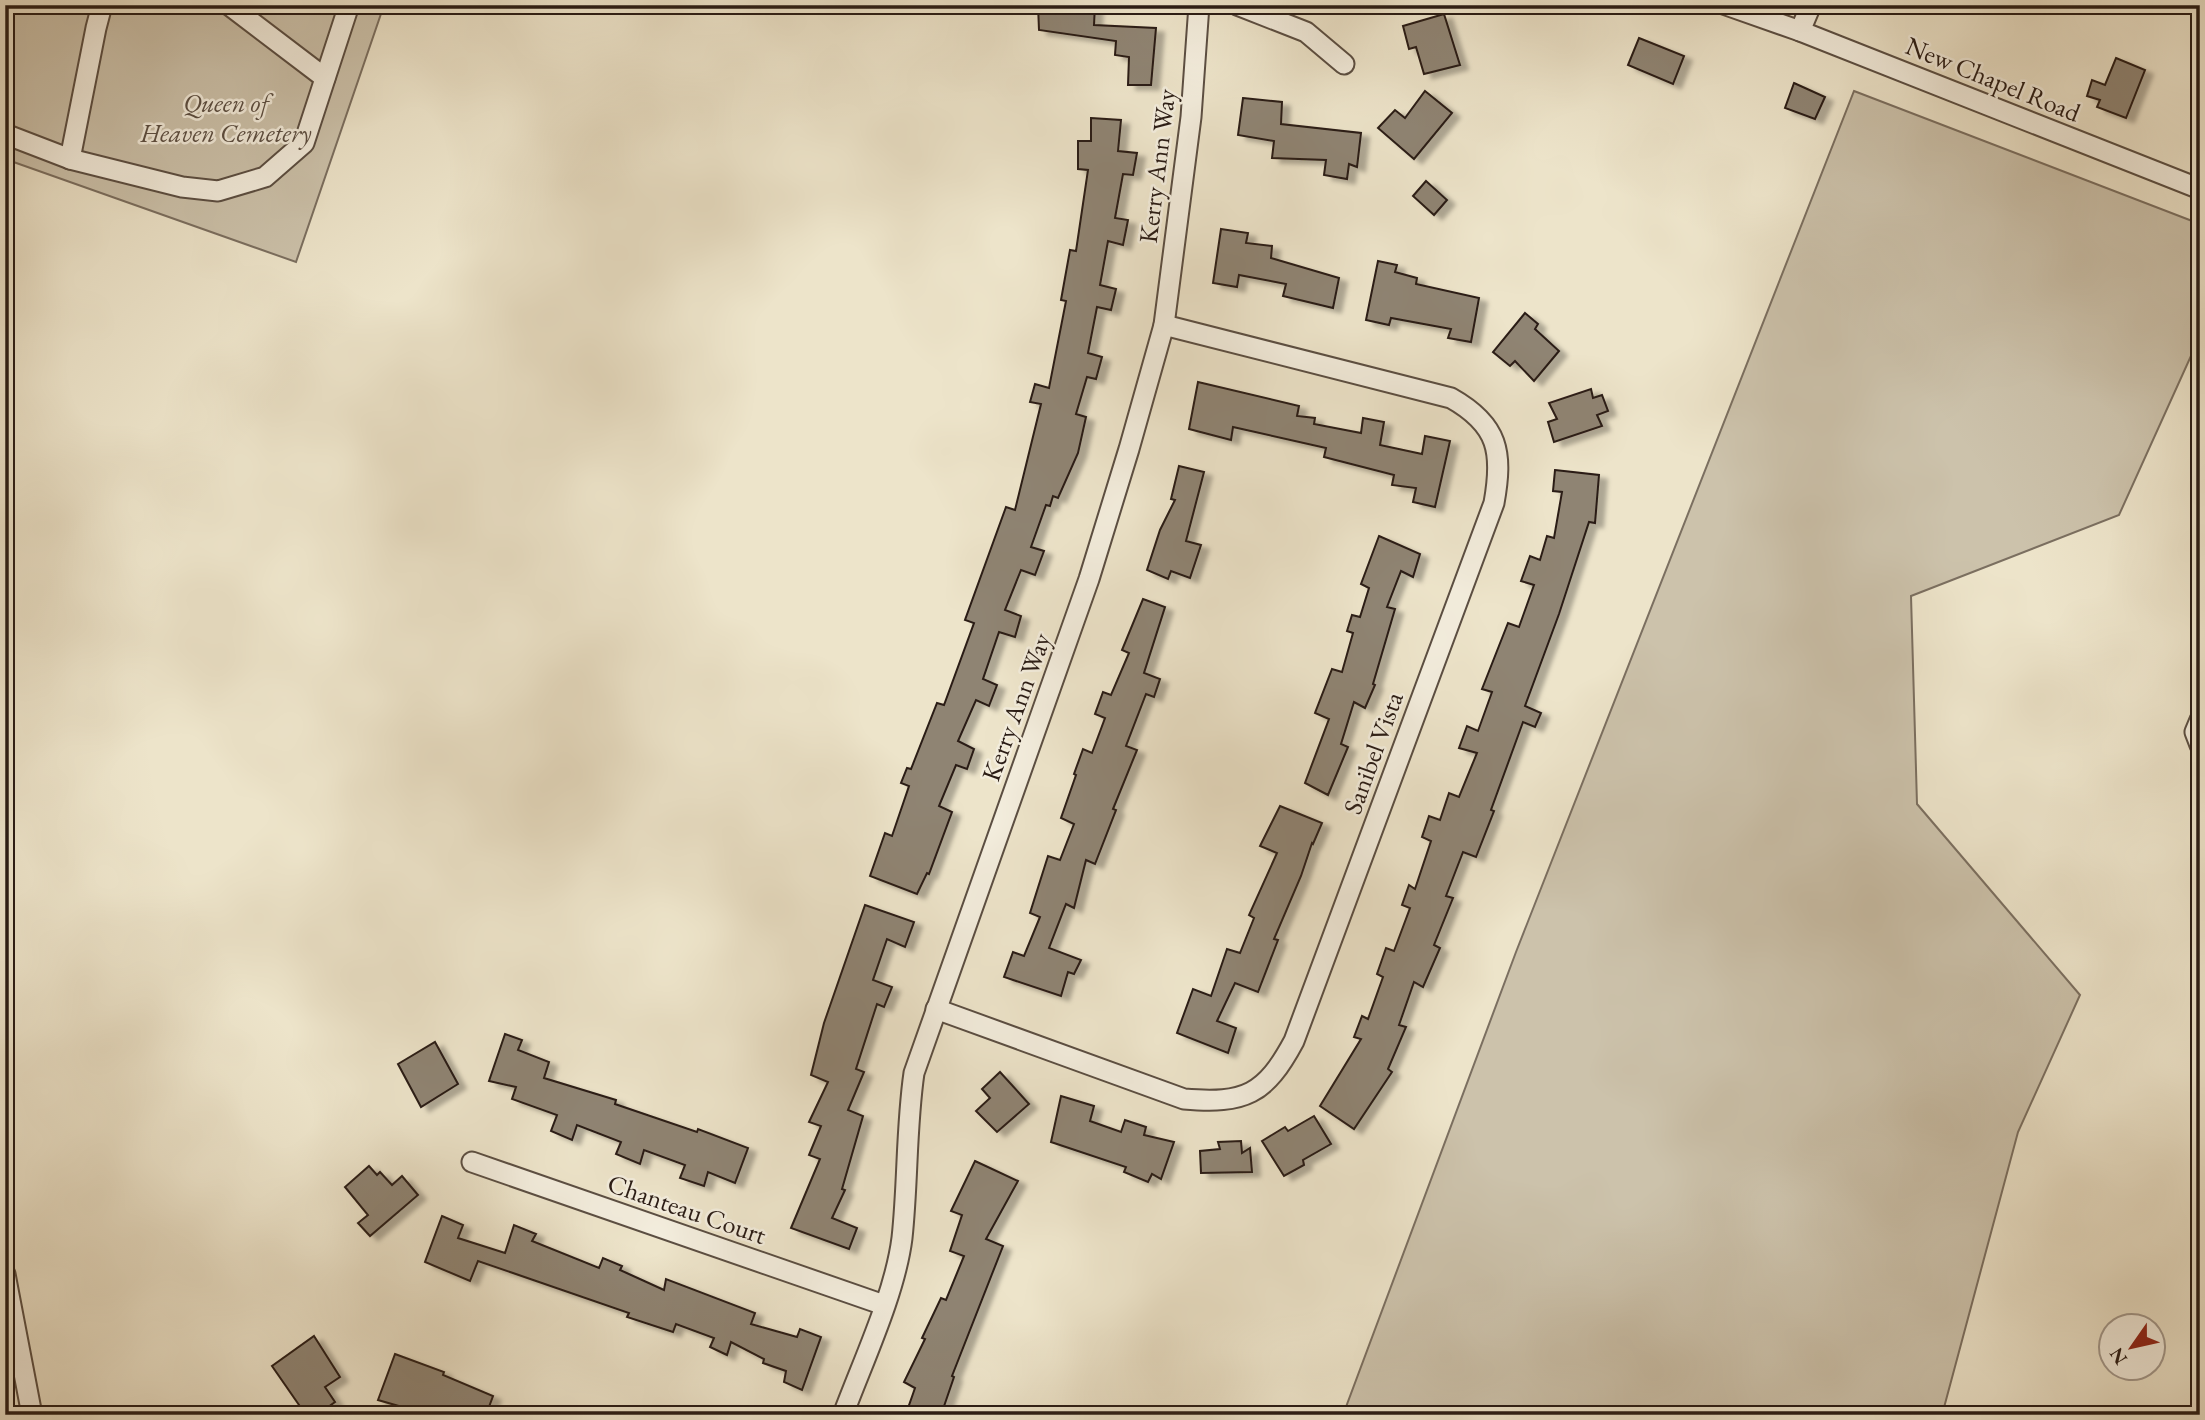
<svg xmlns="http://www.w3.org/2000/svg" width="2205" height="1420" viewBox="0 0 2205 1420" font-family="'EB Garamond',serif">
<defs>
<filter id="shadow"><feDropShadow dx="8" dy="4.5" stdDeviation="2" flood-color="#0004"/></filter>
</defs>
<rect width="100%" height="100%" fill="#ede4ca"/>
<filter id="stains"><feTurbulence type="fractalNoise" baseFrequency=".00286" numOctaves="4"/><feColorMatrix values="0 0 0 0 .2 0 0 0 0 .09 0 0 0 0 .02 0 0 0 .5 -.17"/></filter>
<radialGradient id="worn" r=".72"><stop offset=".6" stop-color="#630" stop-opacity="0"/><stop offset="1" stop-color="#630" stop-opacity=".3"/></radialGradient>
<!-- green -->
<g fill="#ccc2ab" stroke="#7b6f60" stroke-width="2">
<path d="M 5,5 L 384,5 L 296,262 L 5,159 Z"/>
<path d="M 1854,91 L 2200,224 L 2200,336 L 2119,515 L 1911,596 L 1917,804 L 2080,995 L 2018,1132 L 1942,1415 L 1343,1415 L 1516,952 Z"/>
</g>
<!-- building -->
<g fill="#8f8473" stroke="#2a1c15" stroke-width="2" filter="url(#shadow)">
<path d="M 1038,5 L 1095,5 L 1094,25 L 1156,28 L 1151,85 L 1128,85 L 1129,57 L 1115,55 L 1116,41 L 1039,30 Z"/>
<path d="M 1444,14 L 1460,65 L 1424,74 L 1416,47 L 1409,49 L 1403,26 Z"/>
<path d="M 1639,38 L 1684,56 L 1673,84 L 1628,65 Z"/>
<path d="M 2116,58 L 2145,70 L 2126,118 L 2097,107 L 2100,100 L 2087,96 L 2092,80 L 2105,85 Z"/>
<path d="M 1794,83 L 1825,97 L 1815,119 L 1785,108 Z"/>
<path d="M 1425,91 L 1452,113 L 1414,159 L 1378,128 L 1395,110 L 1405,118 Z"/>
<path d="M 1243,98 L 1282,102 L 1281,124 L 1361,133 L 1357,167 L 1349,164 L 1347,179 L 1324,175 L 1326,160 L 1272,158 L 1274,141 L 1238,135 Z"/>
<path d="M 1091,118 L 1121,120 L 1118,151 L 1137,153 L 1133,175 L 1123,174 L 1115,218 L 1128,220 L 1123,245 L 1108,241 L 1100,285 L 1116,289 L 1111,310 L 1097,307 L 1088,353 L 1102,357 L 1096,379 L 1087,377 L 1076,414 L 1086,417 L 1078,453 L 1058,498 L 1053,496 L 1050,506 L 1046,505 L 1031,547 L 1044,551 L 1035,575 L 1021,570 L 1005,610 L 1021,616 L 1015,637 L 999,632 L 983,679 L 997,685 L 989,706 L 976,700 L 958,741 L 974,749 L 967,769 L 956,765 L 939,806 L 952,812 L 929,874 L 927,873 L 917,894 L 870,876 L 885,833 L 892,836 L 909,786 L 901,783 L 907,768 L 911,769 L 937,703 L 944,705 L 974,623 L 965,620 L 1006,507 L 1015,510 L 1041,404 L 1030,402 L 1035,384 L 1049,388 L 1066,301 L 1061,300 L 1070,250 L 1076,251 L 1088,170 L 1078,169 L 1078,141 L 1091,141 Z"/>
<path d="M 1426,181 L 1447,200 L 1434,215 L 1413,196 Z"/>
<path d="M 1221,229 L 1248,233 L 1246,243 L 1272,246 L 1271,258 L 1339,278 L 1333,308 L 1283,296 L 1286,284 L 1239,275 L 1237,287 L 1213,283 Z"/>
<path d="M 1378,261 L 1397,265 L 1395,272 L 1417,278 L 1416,284 L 1479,298 L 1471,342 L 1448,338 L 1451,329 L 1391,318 L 1389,325 L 1366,320 Z"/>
<path d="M 1525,313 L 1538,324 L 1535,329 L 1559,351 L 1534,381 L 1515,361 L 1510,366 L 1493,352 Z"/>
<path d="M 1198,382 L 1299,406 L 1297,416 L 1315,418 L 1314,424 L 1361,433 L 1363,418 L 1384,422 L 1380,445 L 1422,454 L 1425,436 L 1450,441 L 1435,507 L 1413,502 L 1416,488 L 1392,485 L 1394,475 L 1324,457 L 1326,448 L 1233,427 L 1231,440 L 1189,429 Z"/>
<path d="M 1591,389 L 1593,398 L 1602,395 L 1608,411 L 1597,415 L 1602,426 L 1554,442 L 1548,422 L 1557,419 L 1549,403 Z"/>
<path d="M 1179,466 L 1204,472 L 1186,541 L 1201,545 L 1190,578 L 1171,571 L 1168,579 L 1147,570 L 1160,530 L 1175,500 L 1171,499 Z"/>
<path d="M 1555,470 L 1599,475 L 1595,523 L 1589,522 L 1559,614 L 1525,706 L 1541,713 L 1535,727 L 1523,722 L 1491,810 L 1494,811 L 1476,857 L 1463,852 L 1446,896 L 1453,898 L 1434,945 L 1440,948 L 1423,987 L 1414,982 L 1399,1025 L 1406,1027 L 1388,1069 L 1392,1072 L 1354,1129 L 1320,1106 L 1361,1039 L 1354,1037 L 1362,1016 L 1368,1019 L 1383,977 L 1377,974 L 1386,948 L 1394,951 L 1410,908 L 1402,905 L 1409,885 L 1415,889 L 1431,841 L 1422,837 L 1429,816 L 1440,820 L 1449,793 L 1459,797 L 1477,753 L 1459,748 L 1467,726 L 1478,731 L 1492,692 L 1482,689 L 1508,623 L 1519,627 L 1534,585 L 1521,581 L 1530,556 L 1540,560 L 1547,536 L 1554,538 L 1562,492 L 1553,491 Z"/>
<path d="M 1379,536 L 1420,554 L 1413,577 L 1401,571 L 1387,607 L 1395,609 L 1373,684 L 1375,685 L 1365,708 L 1354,702 L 1341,744 L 1348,747 L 1328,795 L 1305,783 L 1329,719 L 1315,713 L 1332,669 L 1342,672 L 1353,633 L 1347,631 L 1352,615 L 1360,617 L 1369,588 L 1361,584 Z"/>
<path d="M 1143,599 L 1165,607 L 1144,673 L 1160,679 L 1154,697 L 1146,694 L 1126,746 L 1137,750 L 1113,809 L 1116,810 L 1095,864 L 1086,860 L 1074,908 L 1066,904 L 1049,948 L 1081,960 L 1074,974 L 1068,972 L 1061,996 L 1004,977 L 1013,952 L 1024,956 L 1040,917 L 1030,913 L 1048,856 L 1060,860 L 1074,824 L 1061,818 L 1076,775 L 1074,774 L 1083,749 L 1092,753 L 1105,718 L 1095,714 L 1103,692 L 1111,695 L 1129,653 L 1122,650 Z"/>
<path d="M 1280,806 L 1322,823 L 1313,844 L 1312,843 L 1301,876 L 1274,939 L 1278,940 L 1258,992 L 1235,983 L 1217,1021 L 1236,1028 L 1228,1053 L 1177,1033 L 1193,989 L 1211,996 L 1227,949 L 1240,953 L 1254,918 L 1249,915 L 1277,853 L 1260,846 Z"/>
<path d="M 865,905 L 914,922 L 905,947 L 887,939 L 873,980 L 892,987 L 884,1007 L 877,1004 L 856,1069 L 864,1072 L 848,1110 L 863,1116 L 842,1189 L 845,1190 L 832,1218 L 857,1228 L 849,1249 L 791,1228 L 820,1159 L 809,1155 L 821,1126 L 809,1122 L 828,1082 L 811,1075 L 824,1023 Z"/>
<path d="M 505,1034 L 522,1040 L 518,1050 L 549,1062 L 544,1078 L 616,1100 L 615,1104 L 697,1132 L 698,1129 L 748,1148 L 735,1183 L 708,1172 L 704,1186 L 680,1178 L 685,1165 L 644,1150 L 640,1164 L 616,1154 L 621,1142 L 577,1125 L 572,1140 L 551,1131 L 557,1115 L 512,1099 L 516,1087 L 489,1081 Z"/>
<path d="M 435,1042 L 458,1084 L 421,1107 L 398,1064 Z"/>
<path d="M 1000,1072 L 1029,1104 L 997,1132 L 976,1111 L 990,1098 L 982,1089 Z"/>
<path d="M 1061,1096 L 1094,1106 L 1090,1121 L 1121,1132 L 1125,1120 L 1146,1127 L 1144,1135 L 1174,1142 L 1161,1179 L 1152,1174 L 1148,1182 L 1124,1172 L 1126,1167 L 1051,1142 Z"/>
<path d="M 1314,1116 L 1331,1144 L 1303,1160 L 1304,1165 L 1284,1176 L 1262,1141 L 1285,1127 L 1288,1131 Z"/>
<path d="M 1241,1141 L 1242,1153 L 1250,1148 L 1252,1172 L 1201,1173 L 1200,1151 L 1220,1149 L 1218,1142 Z"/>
<path d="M 975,1161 L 1018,1181 L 986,1239 L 1003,1246 L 952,1376 L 954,1377 L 941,1415 L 916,1415 L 907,1411 L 915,1388 L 904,1382 L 925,1339 L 922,1338 L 941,1298 L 946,1300 L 964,1256 L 950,1251 L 962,1215 L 951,1211 Z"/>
<path d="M 369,1166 L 377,1175 L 380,1172 L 392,1185 L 402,1176 L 418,1195 L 370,1236 L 358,1223 L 368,1215 L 345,1187 Z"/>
<path d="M 442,1216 L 463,1225 L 458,1238 L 505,1253 L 514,1225 L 536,1234 L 532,1241 L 599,1268 L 603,1258 L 622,1266 L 620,1270 L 664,1290 L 666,1279 L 755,1313 L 751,1324 L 797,1337 L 800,1329 L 821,1337 L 802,1390 L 784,1382 L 786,1371 L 763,1363 L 764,1359 L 731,1342 L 727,1355 L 710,1347 L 714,1338 L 676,1324 L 673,1332 L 627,1317 L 629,1313 L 478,1261 L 470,1281 L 425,1262 Z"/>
<path d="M 314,1336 L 340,1377 L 325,1387 L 335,1402 L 317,1415 L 306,1415 L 272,1366 Z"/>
<path d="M 395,1354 L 444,1372 L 443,1375 L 493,1396 L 486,1415 L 430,1415 L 378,1400 Z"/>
</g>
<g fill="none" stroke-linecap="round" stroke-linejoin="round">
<!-- minor casing -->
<g stroke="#5b4e42" stroke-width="23">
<g id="minor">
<path d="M 229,5 L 325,78"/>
<path d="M 1237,5 L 1306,32 L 1344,64"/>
<path d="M 1726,5 L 1800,31 L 2200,189"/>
<path d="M 1800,31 L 1811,5"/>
<path d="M 5,134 L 70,159 L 182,187 L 218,191 L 265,177 L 304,143 L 349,5"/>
<path d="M 70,159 L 96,28 L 102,5"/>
<path d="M 2200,720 L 2195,732 L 2200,745"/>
<path d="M 936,1009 L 1184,1099 C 1245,1104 1265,1095 1294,1041 L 1494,503 C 1503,453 1499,425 1451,398 L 1164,325"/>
<path d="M 472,1162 L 884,1305"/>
<path d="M 5,1274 L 32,1415"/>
<path d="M 843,1415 C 863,1361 895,1294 902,1238 C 908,1183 906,1128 914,1073 L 1089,579 L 1129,449 L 1164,325 L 1191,117 L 1199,5"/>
</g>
</g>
<!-- minor -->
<use href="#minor" stroke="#f3eddd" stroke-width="19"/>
</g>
<g text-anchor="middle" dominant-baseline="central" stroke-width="5" stroke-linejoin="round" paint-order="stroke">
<!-- street labels -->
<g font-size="26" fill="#2a1c15" stroke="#f3eddd">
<text transform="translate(1993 79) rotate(22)">New Chapel Road</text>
<text transform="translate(1157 166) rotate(-83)">Kerry Ann Way</text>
<text transform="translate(1016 707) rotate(-70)">Kerry Ann Way</text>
<text transform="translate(1373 753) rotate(-70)">Sanibel Vista</text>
<text transform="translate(687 1209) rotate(19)">Chanteau Court</text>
</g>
<!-- park labels -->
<g font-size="26" font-style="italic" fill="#5b4e42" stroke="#f3eddd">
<text x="226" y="103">Queen of<tspan x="226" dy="30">Heaven Cemetery</tspan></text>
</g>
</g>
<!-- margin -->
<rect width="2205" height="1420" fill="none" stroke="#ede4ca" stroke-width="28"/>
<rect x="7" y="7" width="2191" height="1406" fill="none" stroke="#2a1c15" stroke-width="3.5"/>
<rect x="14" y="14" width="2177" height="1392" fill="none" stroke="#2a1c15" stroke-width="2"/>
<!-- north arrow -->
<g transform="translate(2132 1347) rotate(236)"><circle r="33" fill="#f3eddd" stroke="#a3998d" stroke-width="2"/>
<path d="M0-5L12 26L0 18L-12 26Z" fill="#8f2418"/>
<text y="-10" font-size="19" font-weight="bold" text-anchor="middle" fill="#2a1c15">N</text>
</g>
<rect width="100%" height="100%" filter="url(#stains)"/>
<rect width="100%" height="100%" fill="url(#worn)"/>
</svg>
